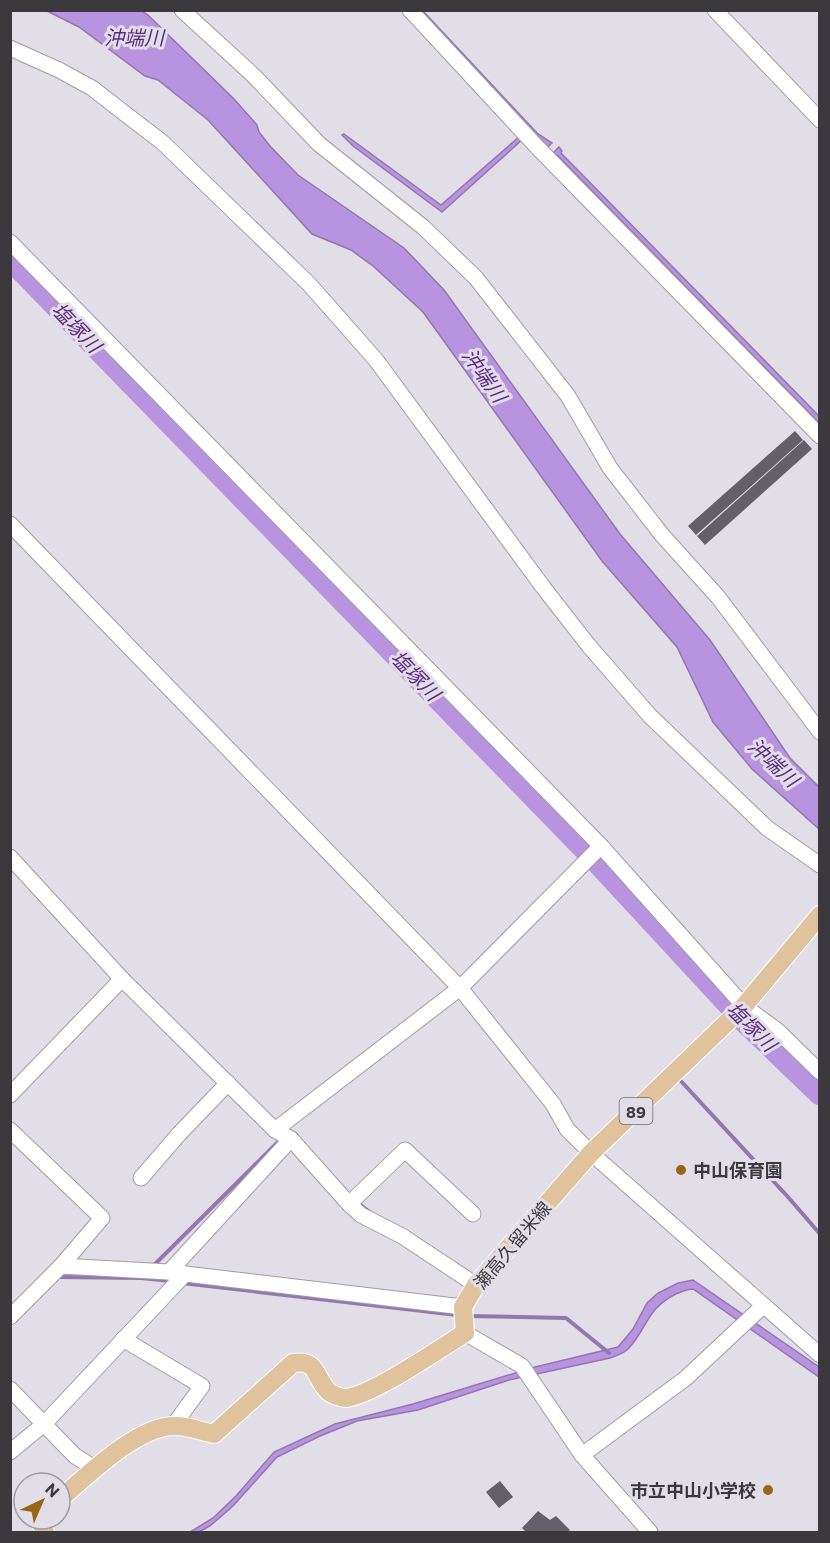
<svg xmlns="http://www.w3.org/2000/svg" width="830" height="1543" viewBox="0 0 830 1543" font-family="Commissioner,'Noto Sans JP',sans-serif">
<rect width="100%" height="100%" fill="#e2dee8"/>
<!-- water -->
<g fill="#b893df" stroke="#9278ae" stroke-width="1.5">
<path d="M 140,10 L 148,15 L 234,99 L 257,125 L 259,132 L 270,146 L 298,175 L 404,248 L 444,290 L 620,534 L 710,640 L 790,758 L 819,787 L 819,829 L 752,769 L 713,722 L 677,647 L 602,561 L 423,312 L 373,266 L 351,250 L 312,234 L 208,120 L 158,80 L 145,76 L 79,27 L 47,11 Z"/>
<path d="M 419,11 L 423,11 L 538,134 L 552,143 L 547,148 Z"/>
<path d="M 344,134 L 441,205 L 520,136 L 523,139 L 442,212 L 353,146 L 342,135 Z"/>
<path d="M 559,147 L 562,151 L 561,153 L 819,416 L 819,423 L 557,155 L 555,156 L 553,153 Z"/>
<path d="M 693,1280 L 819,1367 L 819,1377 L 693,1289 C 687,1289 681,1292 676,1294 C 646,1308 646,1332 627,1350 C 622,1354 616,1356 610,1358 L 509,1380 L 418,1410 L 357,1421 L 320,1436 L 277,1457 L 233,1506 L 210,1526 L 199,1532 L 190,1532 L 213,1518 L 236,1496 L 274,1452 L 335,1424 L 413,1404 L 535,1367 L 618,1347 L 633,1329 L 647,1303 L 658,1293 L 678,1283 Z"/>
</g>
<g fill="none" stroke-linecap="round" stroke-linejoin="round">
<!-- stream -->
<g stroke="#9278ae" stroke-width="4">
<path d="M 677,1080 L 679,1079 L 788,1197 L 820,1234"/>
<path d="M 358,1203 L 371,1213"/>
<path d="M 152,1267 L 281,1139"/>
<path d="M 56,1277 L 141,1278 L 171,1281"/>
<path d="M 182,1283 L 457,1315"/>
<path d="M 468,1316 L 566,1318 L 609,1353"/>
</g>
<!-- river -->
<path stroke="#b893df" stroke-width="24" d="M 10,258 L 597,861 L 743,1019 L 820,1093"/>
</g>
<!-- building -->
<g fill="#646069">
<path d="M 795,431 L 803,440 L 696,535 L 688,526 Z"/>
<path d="M 804,440 L 812,449 L 705,545 L 697,536 Z"/>
<path d="M 500,1481 L 513,1497 L 499,1508 L 486,1492 Z"/>
<path d="M 538,1511 L 550,1520 L 556,1516 L 570,1530 L 568,1532 L 526,1532 L 522,1528 Z"/>
</g>
<g fill="none" stroke-linecap="round" stroke-linejoin="round">
<!-- minor casing -->
<g stroke="#a09ba5" stroke-width="17">
<g id="minor">
<path d="M 182,10 L 253,75 L 319,144 L 423,227 L 476,278 L 568,396 L 610,468 L 662,535 L 718,597 L 820,732"/>
<path d="M 410,10 L 538,148 L 820,436"/>
<path d="M 715,10 L 820,120"/>
<path d="M 10,48 L 59,70 L 92,88 L 128,116 L 162,142 L 309,284 L 376,360 L 543,587 L 589,646 L 650,716 L 767,828 L 820,865"/>
<path d="M 10,242 L 601,846 L 460,988 L 275,1130"/>
<path d="M 10,524 L 460,988 L 553,1104 L 567,1129 L 591,1153 L 820,1355"/>
<path d="M 601,846 L 744,1006 L 778,1031 L 820,1072"/>
<path d="M 10,857 L 122,979 L 275,1130 L 291,1139 L 349,1204 L 361,1215 L 402,1236 L 476,1285"/>
<path d="M 10,1095 L 122,979"/>
<path d="M 10,1130 L 102,1218 L 61,1266 L 10,1317"/>
<path d="M 141,1178 L 179,1134 L 228,1083"/>
<path d="M 349,1204 L 405,1150 L 473,1214"/>
<path d="M 61,1266 L 169,1272 L 463,1307"/>
<path d="M 169,1272 L 291,1139"/>
<path d="M 465,1333 L 522,1366 L 582,1455 L 650,1532"/>
<path d="M 123,1339 L 202,1386 L 173,1426"/>
<path d="M 10,1389 L 75,1456 L 96,1469"/>
<path d="M 10,1452 L 44,1424 L 185,1274"/>
<path d="M 582,1455 L 686,1378 L 763,1306"/>
</g>
</g>
<!-- major casing -->
<g stroke="#fff" stroke-width="20">
<g id="major">
<path d="M 60,1499 C 87,1476 136,1427 173,1426 C 186,1425 201,1431 214,1434 L 293,1363 C 319,1359 314,1378 329,1392 C 333,1395 341,1398 346,1398 C 373,1395 439,1349 465,1333 L 463,1307 L 476,1285 L 591,1153 L 744,1006 L 820,915"/>
<path d="M 43,1519 L 41,1523 L 45,1532"/>
</g>
</g>
<!-- minor -->
<use href="#minor" stroke="#fff" stroke-width="15"/>
<!-- major -->
<use href="#major" stroke="#e0c39d" stroke-width="18"/>
</g>
<!-- markers -->
<g fill="#966517" stroke="#e2dee8" stroke-width="2">
<circle cx="681" cy="1170" r="6"/>
<circle cx="768" cy="1490" r="6"/>
</g>
<g text-anchor="middle" dominant-baseline="central" stroke-width="6" stroke-linejoin="round" paint-order="stroke">
<!-- shield labels -->
<rect fill="#e2dee8" stroke="#6d6a70" stroke-width="1.5" x="619.5" y="1098" width="33" height="26" rx="4.5"/>
<g font-size="16" font-weight="bold" fill="#3b393d">
<text x="636" y="1111">89</text>
</g>
<!-- poi labels -->
<g font-size="18" font-weight="bold" fill="#3b393d" stroke="#e2dee8" text-anchor="start">
<text x="693" y="1170">中山保育園</text>
<text x="756" y="1490" text-anchor="end">市立中山小学校</text>
</g>
<!-- street labels -->
<g font-size="18" fill="#3b393d" stroke="#e2dee8">
<text transform="translate(512 1245) rotate(-50)">瀬高久留米線</text>
</g>
<!-- water labels -->
<g font-size="20" font-style="italic" fill="#5b2b83" stroke="#e2dee8">
<text x="134" y="37">沖端川</text>
<text transform="translate(77 327) rotate(46)">塩塚川</text>
<text transform="translate(485 375) rotate(55)">沖端川</text>
<text transform="translate(416 675) rotate(46)">塩塚川</text>
<text transform="translate(774 762) rotate(43)">沖端川</text>
<text transform="translate(752 1026) rotate(45)">塩塚川</text>
</g>
</g>
<!-- border -->
<rect width="830" height="1543" fill="none" stroke="#3b393d" stroke-width="24"/>
<!-- north arrow -->
<g transform="translate(42 1501) rotate(44)"><circle r="28" fill="#e2dee8" stroke="#9f9ca4" stroke-width="1.5"/>
<path d="M0-4.5L10 22L0 15L-10 22Z" fill="#966517"/>
<text y="-9" font-size="16" font-weight="bold" text-anchor="middle" fill="#3b393d">N</text>
</g>
</svg>
